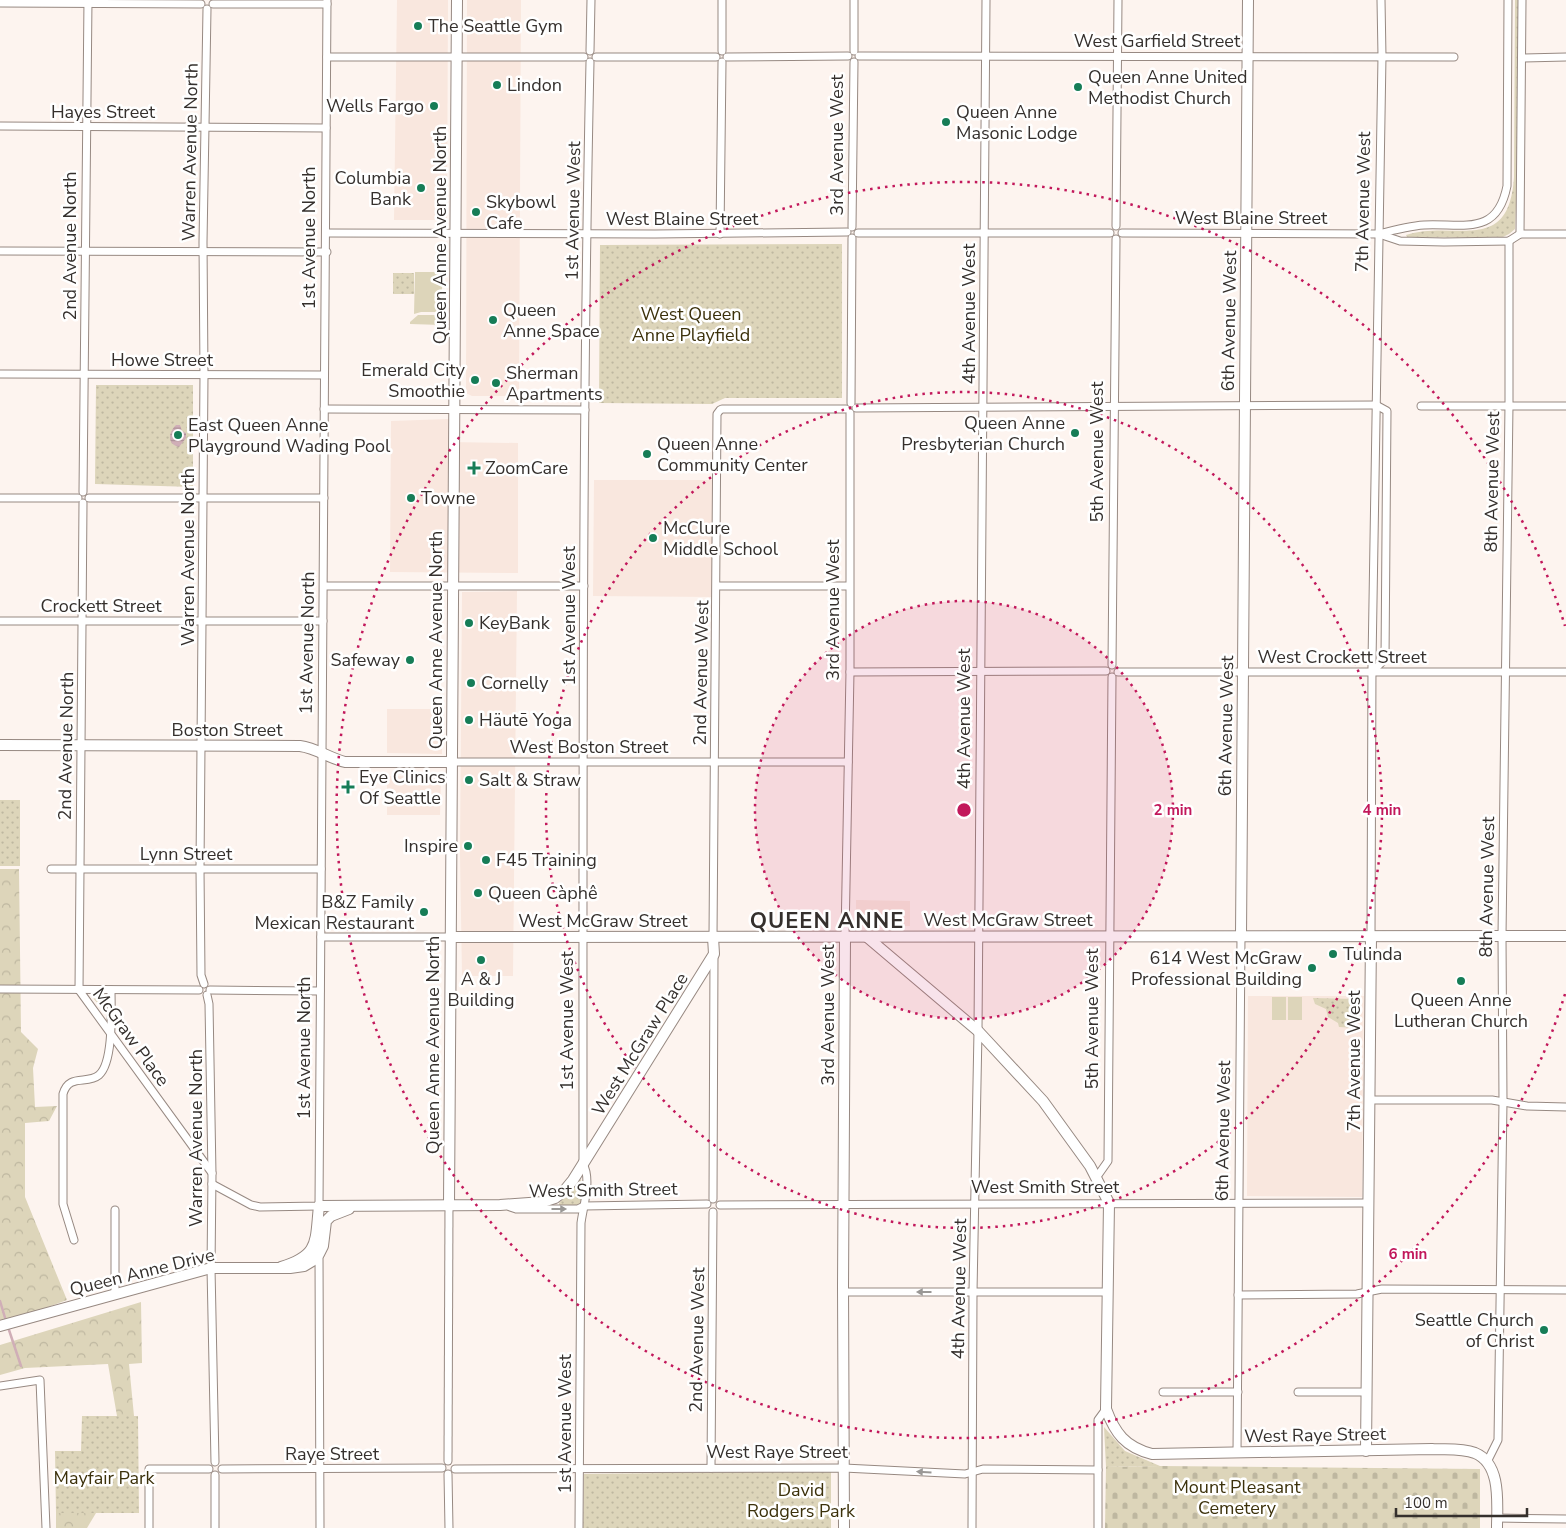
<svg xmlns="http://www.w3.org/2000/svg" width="1566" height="1528" viewBox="0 0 1566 1528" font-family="'Nunito Sans',sans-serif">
<defs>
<pattern id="forest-crowns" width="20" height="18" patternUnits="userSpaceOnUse" patternTransform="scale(1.25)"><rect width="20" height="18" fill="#ddd5ba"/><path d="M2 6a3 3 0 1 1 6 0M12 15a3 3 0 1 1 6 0" fill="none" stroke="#beb7a0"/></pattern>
<pattern id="cemetery-stones" width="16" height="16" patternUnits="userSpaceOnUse" patternTransform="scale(1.25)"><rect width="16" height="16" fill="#ddd5ba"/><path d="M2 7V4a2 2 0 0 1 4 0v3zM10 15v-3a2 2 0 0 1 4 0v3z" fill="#beb7a0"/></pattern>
<pattern id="park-dots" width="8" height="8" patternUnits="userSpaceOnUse" patternTransform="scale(1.25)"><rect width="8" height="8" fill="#ddd5ba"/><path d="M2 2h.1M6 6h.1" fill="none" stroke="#beb7a0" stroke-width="1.8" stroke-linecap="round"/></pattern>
<pattern id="water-rules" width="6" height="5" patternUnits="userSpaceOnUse" patternTransform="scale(1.25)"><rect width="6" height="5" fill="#d0aeb7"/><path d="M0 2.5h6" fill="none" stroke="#aa8e95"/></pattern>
</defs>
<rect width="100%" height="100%" fill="#fdf4ef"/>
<!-- built -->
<g fill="#f9e7de">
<path d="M 397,0 L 448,0 L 447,220 L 394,220 Z"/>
<path d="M 467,0 L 521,0 L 519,396 L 472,396 L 466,393 Z"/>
<path d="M 449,419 L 449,442 L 518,443 L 518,573 L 390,572 L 391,421 Z"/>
<path d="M 594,480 L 712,480 L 712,597 L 593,596 Z"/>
<path d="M 517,591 L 513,976 L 462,976 L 460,854 L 462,592 Z"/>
<path d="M 387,709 L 442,709 L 442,754 L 387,753 Z"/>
<path d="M 387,776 L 441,777 L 440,815 L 387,815 Z"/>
<path d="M 856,900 L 910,901 L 910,926 L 856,926 Z"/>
<path d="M 1248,996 L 1364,996 L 1362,1197 L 1247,1196 Z"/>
</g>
<!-- grass -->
<g fill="#ddd5ba">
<path d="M 415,272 L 442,272 L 442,312 L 421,312 L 414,314 Z"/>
<path d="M 418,315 L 442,315 L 442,325 L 410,324 L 410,322 Z"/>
<rect x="1272" y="997" width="14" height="23"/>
<rect x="1288" y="997" width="14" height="23"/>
</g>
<!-- forest -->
<g fill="url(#forest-crowns)">
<path d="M 0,869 L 19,869 L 21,1032 L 38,1049 L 33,1068 L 35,1107 L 57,1106 L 49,1121 L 25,1123 L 25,1197 L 67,1300 L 0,1325 Z"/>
<path d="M 141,1302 L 142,1363 L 129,1364 L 134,1416 L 117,1416 L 108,1364 L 25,1368 L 0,1375 L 0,1345 Z"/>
<path d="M 56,1513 L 96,1513 L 87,1528 L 56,1528 Z"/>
</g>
<!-- cemetery -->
<path fill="url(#cemetery-stones)" d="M 1160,1466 L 1480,1469 L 1480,1528 L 1105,1528 L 1106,1467 Z"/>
<!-- park -->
<g fill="url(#park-dots)">
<path d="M 1515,0 L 1519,0 L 1517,183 L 1515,229 L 1509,234 L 1501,238 L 1407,237 L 1406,235 C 1454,219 1509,257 1514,177 Z"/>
<path d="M 842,244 L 842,398 L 725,398 L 712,404 L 599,403 L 600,245 Z"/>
<rect x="393" y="273" width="21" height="21"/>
<path d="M 96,385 L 193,385 L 193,487 L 95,484 Z"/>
<rect x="0" y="800" width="20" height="66"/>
<path d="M 108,994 L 108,1015 L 93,998 L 93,995 Z"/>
<path d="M 1313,998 L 1356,999 L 1356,1028 L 1339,1027 L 1338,1023 L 1328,1017 L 1326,1009 L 1315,1004 Z"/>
<path d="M 581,1179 L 583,1201 L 578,1206 L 559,1205 L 559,1203 Z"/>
<path d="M 82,1416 L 138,1416 L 139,1513 L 56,1513 L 55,1451 L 81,1451 Z"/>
<path d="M 1104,1427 L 1125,1451 L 1160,1466 L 1106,1467 Z"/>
<path d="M 831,1471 L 831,1528 L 583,1528 L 584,1474 Z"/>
</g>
<!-- water -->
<path fill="url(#water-rules)" d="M 176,425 L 180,425 L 182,431 L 186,433 L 186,438 L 179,447 C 167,444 168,433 176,425 Z"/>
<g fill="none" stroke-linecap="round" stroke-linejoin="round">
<!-- stream -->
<g stroke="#d0aeb7" stroke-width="2.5">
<path d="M 0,1301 L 6,1321"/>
<path d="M 8,1327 L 21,1366"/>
</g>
<!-- street casing -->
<g stroke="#978982" stroke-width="9">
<g id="street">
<path d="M 854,0 L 854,51"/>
<path d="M 0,3 L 201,4"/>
<path d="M 213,4 L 327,4"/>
<path d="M 590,51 L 591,0"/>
<path d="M 722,51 L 722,0"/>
<path d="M 859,56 L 1454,57"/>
<path d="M 327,57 L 584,57"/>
<path d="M 596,57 L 716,57"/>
<path d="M 727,57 L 848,56"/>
<path d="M 1522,58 L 1566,57"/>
<path d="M 0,126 L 326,128"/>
<path d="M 1116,226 L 1118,0"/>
<path d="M 852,227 L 854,62"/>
<path d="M 327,233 L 655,234 L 847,232"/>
<path d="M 858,233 L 1110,233"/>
<path d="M 1122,233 L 1379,234 C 1394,230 1409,226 1424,225 C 1463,223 1497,237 1507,186 L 1508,0"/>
<path d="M 720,234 L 722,62"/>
<path d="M 1379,234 L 1400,241 L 1444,242 L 1509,241 L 1520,234 L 1566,234"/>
<path d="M 1520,234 L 1522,0"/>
<path d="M 0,251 L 327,252"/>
<path d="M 0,374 L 324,375"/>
<path d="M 851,403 L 852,238"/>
<path d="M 1421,406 L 1566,406"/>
<path d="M 856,408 L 1376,405"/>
<path d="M 324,409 L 585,410"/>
<path d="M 83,492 L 88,0"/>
<path d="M 0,498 L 78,498"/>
<path d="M 89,498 L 324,498"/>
<path d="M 324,586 L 584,586"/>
<path d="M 717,586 L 849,586"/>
<path d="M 0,621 L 323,621"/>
<path d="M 1112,665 L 1116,239"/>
<path d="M 850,672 L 1106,671"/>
<path d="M 1118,672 L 1566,672"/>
<path d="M 1372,672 L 1385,659 L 1387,411 L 1376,405"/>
<path d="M 451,762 L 848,762"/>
<path d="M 51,869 L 321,869"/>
<path d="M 1371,936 L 1372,662 L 1382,56 L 1381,0"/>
<path d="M 321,937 L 450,937"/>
<path d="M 713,937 L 717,414 L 720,410 L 722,409 L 846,409"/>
<path d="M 845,937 L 850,672 L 850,413"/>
<path d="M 204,984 L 201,975 L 200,869 L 204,375 L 203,242 L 207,9"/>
<path d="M 0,989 L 199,990"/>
<path d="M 79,990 L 83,503"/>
<path d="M 79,990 L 212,1173"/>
<path d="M 210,990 L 320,991"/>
<path d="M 207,995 L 209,1004 L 212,1174 L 211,1268 L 215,1462"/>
<path d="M 1370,1100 L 1492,1100 L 1527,1106 L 1566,1107"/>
<path d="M 1096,1178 L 1108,1161 L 1112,677"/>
<path d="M 212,1184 L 251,1205 L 260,1207 L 319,1206 L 327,0"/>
<path d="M 713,1199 L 714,955"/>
<path d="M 720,1205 L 1369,1203"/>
<path d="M 510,1207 L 516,1209 L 578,1209 L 584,1206 L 707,1204"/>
<path d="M 74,1240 L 63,1204 L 63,1094 C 69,1073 87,1085 99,1075 C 114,1062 111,1008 111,990"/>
<path d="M 319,1254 L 320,1528"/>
<path d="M 843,1292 L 1107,1292"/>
<path d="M 115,1294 L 115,1210"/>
<path d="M 1238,1295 L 1357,1294 L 1382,1289 L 1566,1290"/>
<path d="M 0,1386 L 40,1380 L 46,1528"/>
<path d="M 1163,1392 L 1238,1392"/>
<path d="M 1298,1392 L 1367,1392"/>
<path d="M 1237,1453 L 1241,936"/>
<path d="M 448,1461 L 449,1205"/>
<path d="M 1487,1462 L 1498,1440 L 1503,1102 L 1502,936 L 1509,405 L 1509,241"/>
<path d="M 711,1468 L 713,1212"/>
<path d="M 222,1469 L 442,1468"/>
<path d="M 455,1469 L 844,1468 L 965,1474 L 983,1469 L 1098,1470"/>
<path d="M 448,1474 L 449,1528"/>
<path d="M 1497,1518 L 1566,1519"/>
<path d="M 149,1528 L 149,1469 L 209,1469"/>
<path d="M 215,1528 L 215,1475"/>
<path d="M 579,1528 L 581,1223 C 583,1207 592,1179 583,1164 C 583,797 582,429 590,62"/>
<path d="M 972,1528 L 973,1292 L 978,1031 L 986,0"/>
<path d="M 1098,1528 L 1098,1420 L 1106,1409"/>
</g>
</g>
<!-- secondary casing -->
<g stroke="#978982" stroke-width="12">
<g id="secondary">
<path d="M 0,745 L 300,746 C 316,748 329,758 345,762 L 451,762"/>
<path d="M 1241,936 L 1248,0"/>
<path d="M 450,937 L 1566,936"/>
<path d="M 867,937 L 978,1031 L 1043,1101 L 1090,1166 L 1109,1203 L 1106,1409 C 1115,1433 1125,1447 1152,1454 L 1432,1449 C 1446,1450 1461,1448 1475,1453 C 1502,1464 1497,1505 1497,1528"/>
<path d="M 449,1205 L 457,0"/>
<path d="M 281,1267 C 320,1255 315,1242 319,1206 L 500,1205 L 543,1202 L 555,1198 L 564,1191 L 573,1180 L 714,954 L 713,937"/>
<path d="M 0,1326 L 211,1268 L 290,1268 L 304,1266 L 314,1260 L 319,1254 L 323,1246 L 326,1221 L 331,1216 L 349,1209"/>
<path d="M 1366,1451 L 1371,936"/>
<path d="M 844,1528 L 843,1286 L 845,937"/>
</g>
</g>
<!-- street -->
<use href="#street" stroke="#fff" stroke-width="7"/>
<!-- secondary -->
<use href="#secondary" stroke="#fff" stroke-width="10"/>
</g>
<!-- one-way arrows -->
<defs><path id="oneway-solid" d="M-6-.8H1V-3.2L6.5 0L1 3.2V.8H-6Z" transform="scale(1.25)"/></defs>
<g fill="#9a9896">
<use href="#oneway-solid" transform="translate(559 1209)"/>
<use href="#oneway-solid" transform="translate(924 1292) rotate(-180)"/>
<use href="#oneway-solid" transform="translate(924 1472) rotate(-177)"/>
</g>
<!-- distance rings -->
<circle cx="964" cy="810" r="209" fill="#c2185b" fill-opacity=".12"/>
<g fill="none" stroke="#c2185b" stroke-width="2.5" stroke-dasharray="2.5 5">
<circle cx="964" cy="810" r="209"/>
<circle cx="964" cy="810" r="418"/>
<path d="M1565 994A628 628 0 1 1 1565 626"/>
</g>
<!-- markers -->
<g fill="#167d57" stroke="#fff" stroke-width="2">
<circle cx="418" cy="26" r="5"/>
<circle cx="497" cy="85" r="5"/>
<circle cx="1078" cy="87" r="5"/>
<circle cx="434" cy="106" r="5"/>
<circle cx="946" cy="122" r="5"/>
<circle cx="421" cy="188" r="5"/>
<circle cx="476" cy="212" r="5"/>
<circle cx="493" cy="320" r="5"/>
<circle cx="475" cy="380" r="5"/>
<circle cx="496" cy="383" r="5"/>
<circle cx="1075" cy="433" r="5"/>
<circle cx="178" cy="435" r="5"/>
<circle cx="647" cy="454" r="5"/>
<path d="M471.5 460.5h5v5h5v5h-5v5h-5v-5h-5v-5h5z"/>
<circle cx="411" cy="498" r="5"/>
<circle cx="653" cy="538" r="5"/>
<circle cx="469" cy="623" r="5"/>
<circle cx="410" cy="660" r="5"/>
<circle cx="471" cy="683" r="5"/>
<circle cx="469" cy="720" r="5"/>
<circle cx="469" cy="780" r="5"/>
<path d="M345.5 779.5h5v5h5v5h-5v5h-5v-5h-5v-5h5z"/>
<circle cx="468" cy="846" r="5"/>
<circle cx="486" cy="860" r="5"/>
<circle cx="478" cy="893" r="5"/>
<circle cx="424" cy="912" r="5"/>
<circle cx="1333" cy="954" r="5"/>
<circle cx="481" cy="960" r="5"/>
<circle cx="1312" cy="968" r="5"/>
<circle cx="1461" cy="981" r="5"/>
<circle cx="1544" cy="1330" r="5"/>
</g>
<g text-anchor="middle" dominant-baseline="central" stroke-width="5" stroke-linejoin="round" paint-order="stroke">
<!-- poi labels -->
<g font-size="18" fill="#35302d" stroke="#fff" text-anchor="start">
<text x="428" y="26">The Seattle Gym</text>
<text x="1088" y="77">Queen Anne United<tspan x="1088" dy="21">Methodist Church</tspan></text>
<text x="507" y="85">Lindon</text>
<text x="424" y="106" text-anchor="end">Wells Fargo</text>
<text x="956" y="112">Queen Anne<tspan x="956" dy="21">Masonic Lodge</tspan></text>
<text x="411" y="178" text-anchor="end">Columbia<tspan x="411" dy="21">Bank</tspan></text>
<text x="486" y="202">Skybowl<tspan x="486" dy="21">Cafe</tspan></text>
<text x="503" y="310">Queen<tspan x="503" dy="21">Anne Space</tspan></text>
<text x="465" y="370" text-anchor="end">Emerald City<tspan x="465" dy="21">Smoothie</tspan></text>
<text x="506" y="373">Sherman<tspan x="506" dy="21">Apartments</tspan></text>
<text x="1065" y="423" text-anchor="end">Queen Anne<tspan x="1065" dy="21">Presbyterian Church</tspan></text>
<text x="188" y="425">East Queen Anne<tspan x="188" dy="21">Playground Wading Pool</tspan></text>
<text x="657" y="444">Queen Anne<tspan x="657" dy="21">Community Center</tspan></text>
<text x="485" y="468">ZoomCare</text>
<text x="421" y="498">Towne</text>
<text x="663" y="528">McClure<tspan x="663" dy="21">Middle School</tspan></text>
<text x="479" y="623">KeyBank</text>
<text x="400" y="660" text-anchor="end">Safeway</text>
<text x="481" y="683">Cornelly</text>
<text x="479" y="720">Häutē Yoga</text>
<text x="359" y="777">Eye Clinics<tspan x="359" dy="21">Of Seattle</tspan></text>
<text x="479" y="780">Salt &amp; Straw</text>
<text x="458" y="846" text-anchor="end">Inspire</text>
<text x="496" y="860">F45 Training</text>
<text x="488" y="893">Queen Càphê</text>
<text x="414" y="902" text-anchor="end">B&amp;Z Family<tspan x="414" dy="21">Mexican Restaurant</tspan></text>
<text x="1343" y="954">Tulinda</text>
<text x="1302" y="958" text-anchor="end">614 West McGraw<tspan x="1302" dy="21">Professional Building</tspan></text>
<text x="481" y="979" text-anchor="middle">A &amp; J<tspan x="481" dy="21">Building</tspan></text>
<text x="1461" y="1000" text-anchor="middle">Queen Anne<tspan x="1461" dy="21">Lutheran Church</tspan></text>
<text x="1534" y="1320" text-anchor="end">Seattle Church<tspan x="1534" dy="21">of Christ</tspan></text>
</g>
<!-- street labels -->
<g font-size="18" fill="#35302d" stroke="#fff">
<text x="1157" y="41">West Garfield Street</text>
<text x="103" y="112">Hayes Street</text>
<text transform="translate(837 145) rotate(-90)">3rd Avenue West</text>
<text transform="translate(190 152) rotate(-89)">Warren Avenue North</text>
<text transform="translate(1363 202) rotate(-89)">7th Avenue West</text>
<text transform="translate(573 211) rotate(-89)">1st Avenue West</text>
<text x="1251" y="218">West Blaine Street</text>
<text x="682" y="219">West Blaine Street</text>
<text transform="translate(440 235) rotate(-90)">Queen Anne Avenue North</text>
<text transform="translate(309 238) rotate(-90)">1st Avenue North</text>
<text transform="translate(70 246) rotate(-90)">2nd Avenue North</text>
<text transform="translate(969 314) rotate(-90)">4th Avenue West</text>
<text transform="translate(1229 321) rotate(-89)">6th Avenue West</text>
<text x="162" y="360">Howe Street</text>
<text transform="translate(1097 452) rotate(-90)">5th Avenue West</text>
<text transform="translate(1492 482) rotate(-89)">8th Avenue West</text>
<text transform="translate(188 557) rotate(-90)">Warren Avenue North</text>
<text x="101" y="606">Crockett Street</text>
<text transform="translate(833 610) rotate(-90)">3rd Avenue West</text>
<text transform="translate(569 616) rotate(-90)">1st Avenue West</text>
<text transform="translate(436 640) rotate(-90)">Queen Anne Avenue North</text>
<text transform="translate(307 643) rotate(-89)">1st Avenue North</text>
<text x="1342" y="657">West Crockett Street</text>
<text transform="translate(701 673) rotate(-89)">2nd Avenue West</text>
<text transform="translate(964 719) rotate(-90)">4th Avenue West</text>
<text transform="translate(1226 726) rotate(-89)">6th Avenue West</text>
<text x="227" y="730">Boston Street</text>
<text transform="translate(66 746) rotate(-89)">2nd Avenue North</text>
<text x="589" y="747">West Boston Street</text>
<text x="186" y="854">Lynn Street</text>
<text transform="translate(1487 887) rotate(-89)">8th Avenue West</text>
<text x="1008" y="920">West McGraw Street</text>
<text x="603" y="921">West McGraw Street</text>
<text transform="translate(828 1015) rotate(-90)">3rd Avenue West</text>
<text transform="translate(1092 1019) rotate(-90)">5th Avenue West</text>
<text transform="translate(567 1021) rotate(-90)">1st Avenue West</text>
<text transform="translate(131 1037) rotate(54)">McGraw Place</text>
<text transform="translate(640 1044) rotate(-58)">West McGraw Place</text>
<text transform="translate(433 1045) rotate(-90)">Queen Anne Avenue North</text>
<text transform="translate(304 1048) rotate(-90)">1st Avenue North</text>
<text transform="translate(1354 1061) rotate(-90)">7th Avenue West</text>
<text transform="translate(1223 1131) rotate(-89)">6th Avenue West</text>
<text transform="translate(196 1138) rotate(-90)">Warren Avenue North</text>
<text x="1045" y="1187">West Smith Street</text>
<text transform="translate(603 1190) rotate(-1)">West Smith Street</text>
<text transform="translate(142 1272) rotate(-14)">Queen Anne Drive</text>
<text transform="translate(959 1289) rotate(-89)">4th Avenue West</text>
<text transform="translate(697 1340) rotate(-89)">2nd Avenue West</text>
<text transform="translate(565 1424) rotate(-90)">1st Avenue West</text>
<text transform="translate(1315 1435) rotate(-1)">West Raye Street</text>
<text x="777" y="1452">West Raye Street</text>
<text x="332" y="1454">Raye Street</text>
</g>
<!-- park labels -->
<g font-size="18" fill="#3c310b" stroke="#fff">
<text x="691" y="314">West Queen<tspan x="691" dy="21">Anne Playfield</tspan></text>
<text x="104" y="1478">Mayfair Park</text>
<text x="1237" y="1487">Mount Pleasant<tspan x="1237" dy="21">Cemetery</tspan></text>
<text x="801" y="1490">David<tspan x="801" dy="21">Rodgers Park</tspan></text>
</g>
<!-- district labels -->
<g font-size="22" font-weight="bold" letter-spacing="1" fill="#35302d" stroke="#fff">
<text x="827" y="921">QUEEN ANNE</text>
</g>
</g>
<circle cx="964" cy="810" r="8" fill="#c2185b" stroke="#fff" stroke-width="2.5"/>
<g font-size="15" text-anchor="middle" font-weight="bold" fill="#c2185b" stroke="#fff" stroke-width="5" stroke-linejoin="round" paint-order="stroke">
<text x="1173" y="815">2 min</text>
<text x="1382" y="815">4 min</text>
<text x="1408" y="1259">6 min</text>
</g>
<!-- scale -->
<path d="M1396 1508v8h131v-8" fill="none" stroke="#35302d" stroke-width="2.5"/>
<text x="1404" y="1508" font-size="15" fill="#35302d" stroke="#ffffff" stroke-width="4" paint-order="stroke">100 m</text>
</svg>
